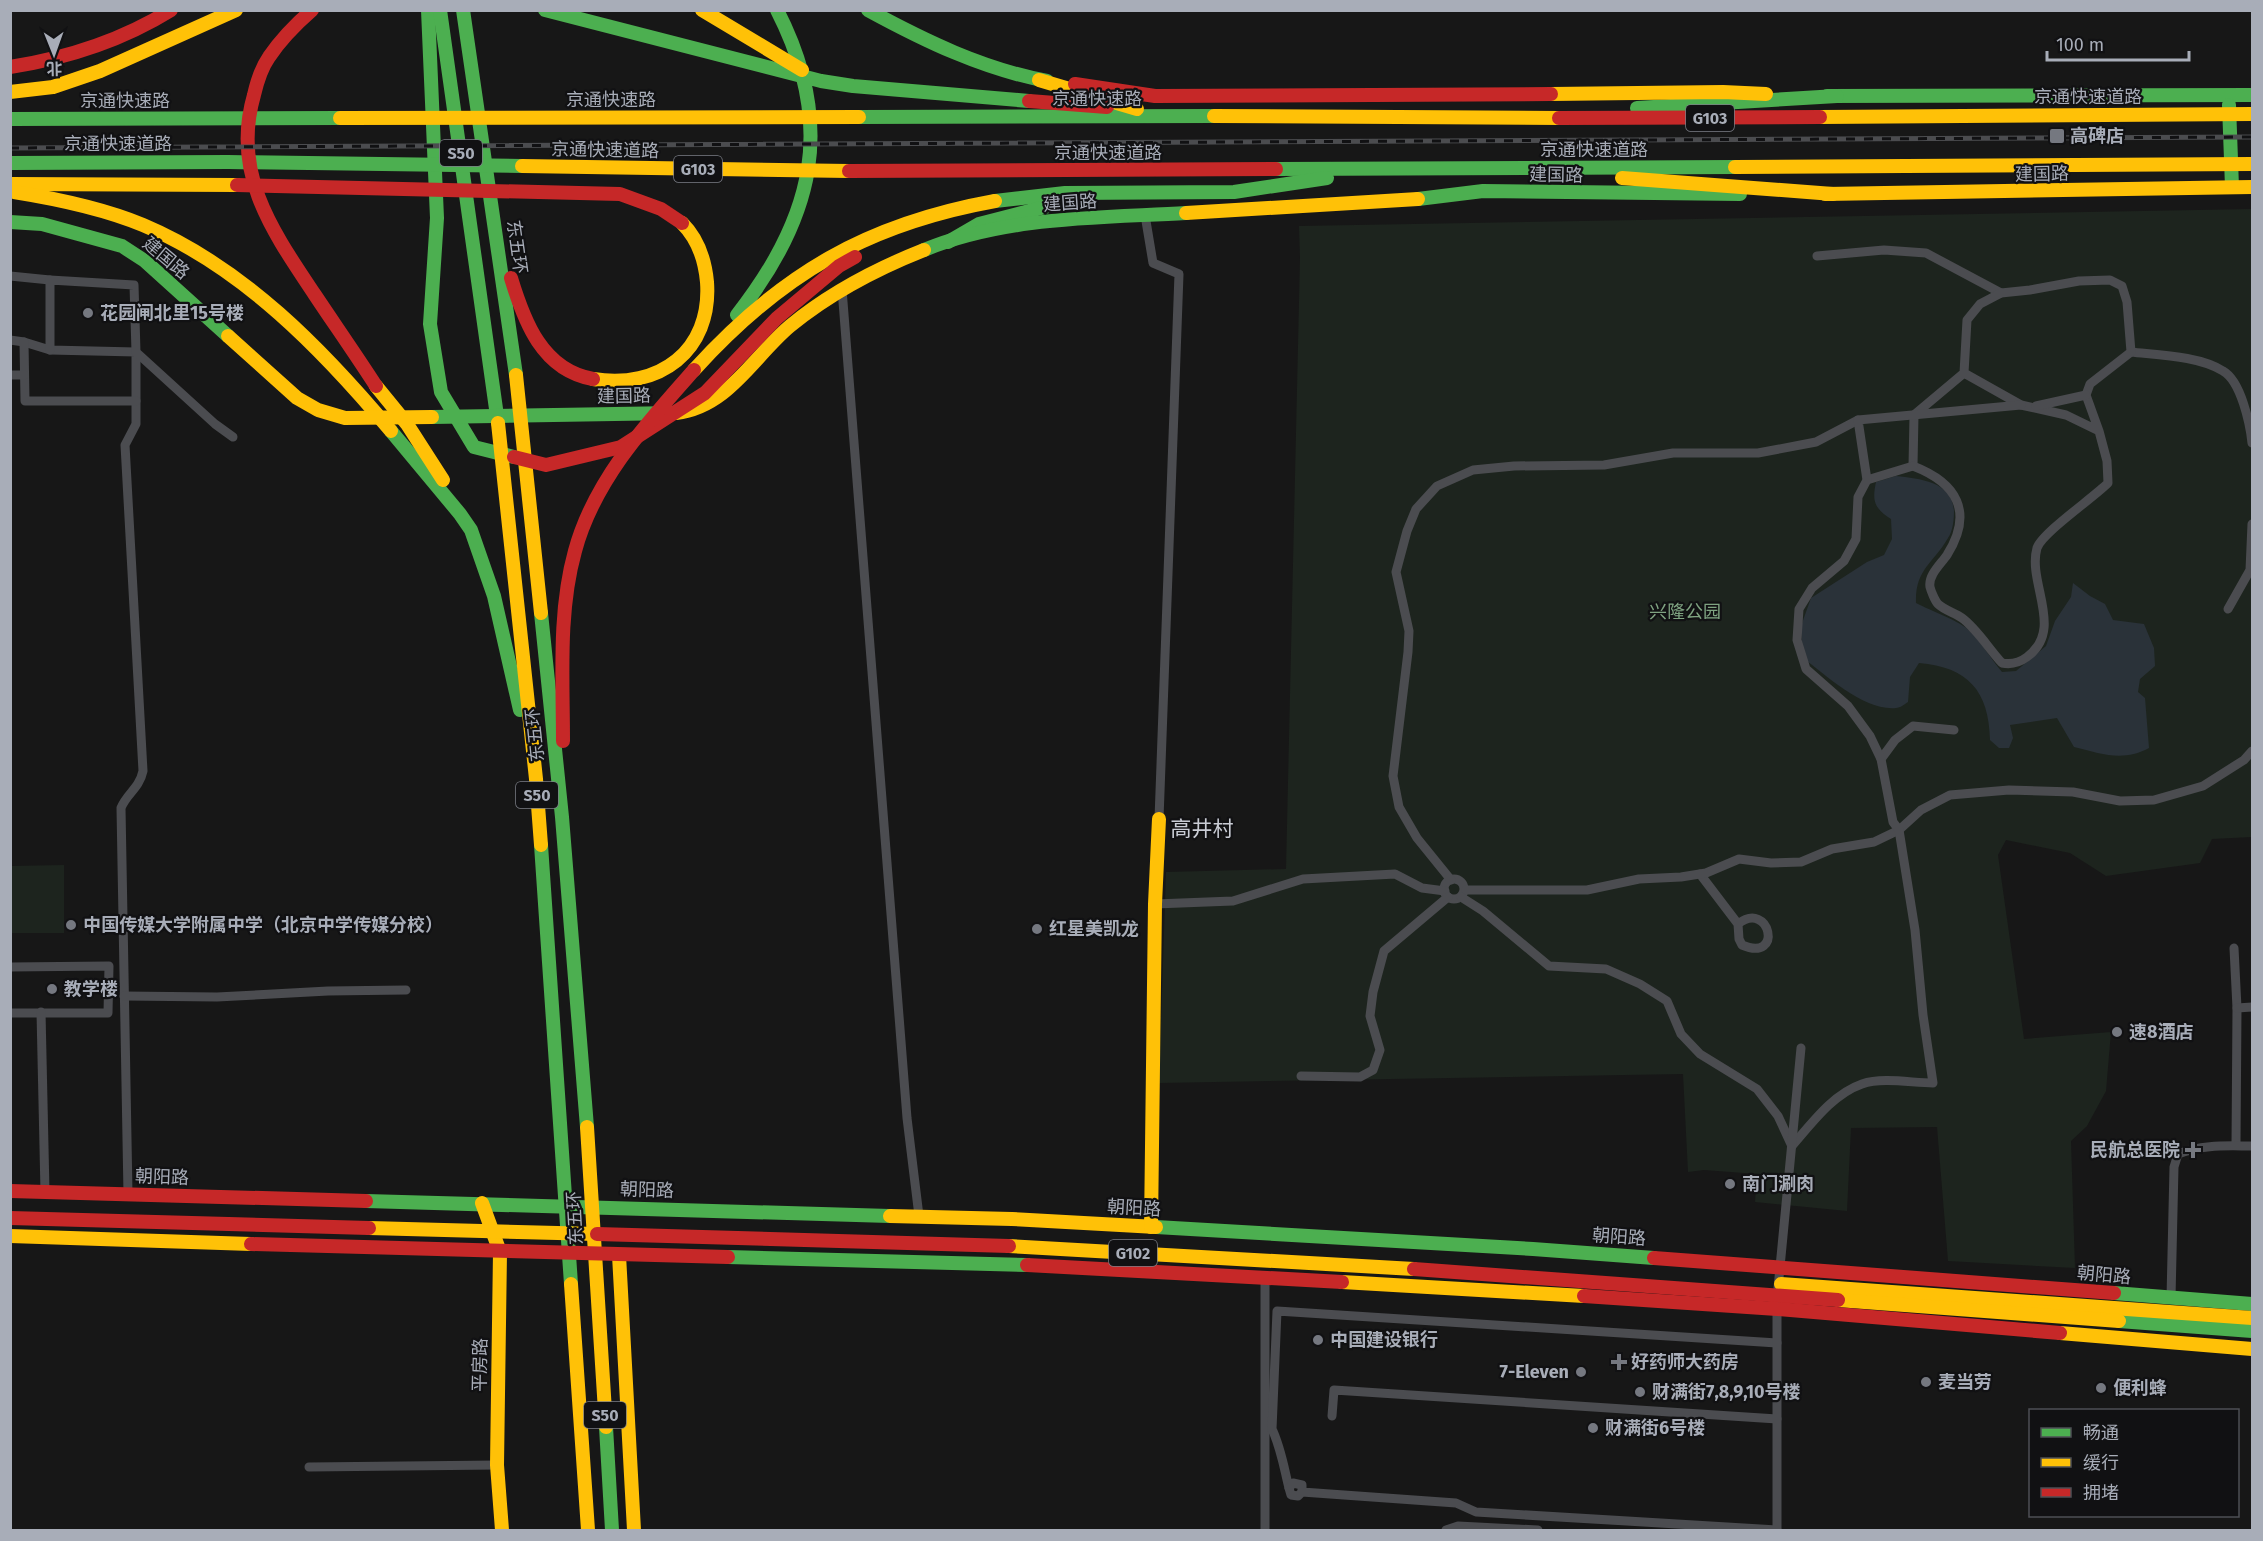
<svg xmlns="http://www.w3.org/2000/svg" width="2263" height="1541" viewBox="0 0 2263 1541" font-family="'Fira Sans','Noto Sans SC',sans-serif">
<rect width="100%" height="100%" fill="#171717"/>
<!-- green -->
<g fill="#1d241e">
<path d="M 2252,209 L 2252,837 L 2212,839 L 2200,863 L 2106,876 L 2070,853 L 2006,840 L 1998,855 L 2024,1039 L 2111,1032 L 2106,1091 L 2087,1126 L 2071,1141 L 2075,1268 L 1948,1261 L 1937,1127 L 1851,1128 L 1847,1211 L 1755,1202 L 1757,1174 L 1704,1170 L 1688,1172 L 1683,1074 L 1159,1083 L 1166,872 L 1286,869 L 1300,258 L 1299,226 Z"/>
<path d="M 64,865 L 64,933 L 11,933 L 11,866 Z"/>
</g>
<!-- water -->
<path fill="#2a3239" d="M 1896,476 C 1920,479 1952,481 1954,511 C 1954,519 1953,531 1948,538 C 1933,564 1915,569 1916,603 C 1931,611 1960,621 1970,631 C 1982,643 1991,659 2002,672 L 2016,671 L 2046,646 L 2055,621 L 2071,597 L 2073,583 L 2090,596 L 2105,604 L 2113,620 L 2144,624 L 2154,648 L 2155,666 L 2140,679 L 2138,692 L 2145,698 L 2149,748 C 2123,762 2102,754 2074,747 L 2057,718 L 2010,725 L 2013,738 L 2009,748 L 1999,748 L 1990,740 C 1989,691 1968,667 1919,663 L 1910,677 L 1908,702 C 1905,704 1900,708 1896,708 C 1864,711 1827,676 1803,658 L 1801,626 L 1811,598 L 1867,562 L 1884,555 L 1892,539 L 1891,519 C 1874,508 1872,501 1876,482 Z"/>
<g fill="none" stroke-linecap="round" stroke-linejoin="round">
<!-- street -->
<g stroke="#4b4c50" stroke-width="9">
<path d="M 1145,215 L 1153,263 L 1179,274 L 1159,819"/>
<path d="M 1817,256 L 1884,250 L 1926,253 L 2001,293"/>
<path d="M 10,276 L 50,280"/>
<path d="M 842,289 L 907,1118 L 919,1216"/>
<path d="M 10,340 L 24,342 L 50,350 L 136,352 L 136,424 L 125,445 L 143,771 C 139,789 127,793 121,808 L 128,1194"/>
<path d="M 24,342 L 25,401 L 136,401"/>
<path d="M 50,350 L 50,280 L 134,285 L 136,352 L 215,424 L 233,437"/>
<path d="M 2131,352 C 2158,355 2200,356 2223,371 C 2241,381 2250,424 2252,443"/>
<path d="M 1964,373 L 1914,415 L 1913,466 C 1957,483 1974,512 1947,555 C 1941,564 1928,575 1930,587 C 1931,591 1935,601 1938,604 C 1944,610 1955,613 1962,618 C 1977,629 1989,649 2002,663 C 2012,665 2019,663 2027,657 C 2065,629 2027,583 2037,548 C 2042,533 2093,498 2108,483 L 2107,461 L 2099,431 L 2066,415 L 2021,405 L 1964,373 L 1967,320 L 1980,304 L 2001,293 L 2030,290 L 2079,281 L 2110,280 L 2122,286 L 2127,302 L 2131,352 L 2090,384 L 2086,395 L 2099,431"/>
<path d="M 10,375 L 24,375"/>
<path d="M 2036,406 L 2086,395"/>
<path d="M 1867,480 L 1913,466"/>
<path d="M 2228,609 L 2250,570 L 2252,524"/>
<path d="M 1881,759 L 1895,740 L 1913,726 L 1954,730"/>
<path d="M 1700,874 L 1738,924 L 1739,939 L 1742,945 C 1784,963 1770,899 1738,924"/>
<circle cx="1454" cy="889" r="10"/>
<path d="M 1451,880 L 1417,838 L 1399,807 L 1393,776 L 1408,652 L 1409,631 L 1396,572 L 1407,531 L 1416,509 L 1437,486 L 1473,470 L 1514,466 L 1604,465 L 1673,453 L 1758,453 L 1816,442 L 1858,420"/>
<path d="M 1466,890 L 1587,890 L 1639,879 L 1681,877 L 1706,873 L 1739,859 L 1771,863 L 1801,862 L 1832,849 L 1874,842 L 1899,830 L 1921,810 L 1950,795 L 2009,790 L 2073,792 L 2120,801 L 2154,800 L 2203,786 L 2244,760 L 2252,751"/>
<path d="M 1461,897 L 1483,911 L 1549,966 L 1606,969 L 1640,984 L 1667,1001 L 1681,1034 L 1700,1054 L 1757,1089 L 1778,1116 L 1791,1144"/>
<path d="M 1155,904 L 1233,901 L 1303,879 L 1395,874 L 1422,888 L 1445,891"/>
<path d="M 2234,948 L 2237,1008 L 2236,1144"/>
<path d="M 10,967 L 109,966 L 108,1013 L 10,1013"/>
<path d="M 124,996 L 217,997 L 328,991 L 406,990"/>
<path d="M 2237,1008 L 2252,1007"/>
<path d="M 41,1012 L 45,1192"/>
<path d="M 1301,1076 L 1360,1077 L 1373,1070 L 1380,1050 L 1370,1016 L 1373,992 L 1384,951 L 1448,897"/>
<path d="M 1792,1146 C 1812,1123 1833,1094 1862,1084 C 1883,1077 1912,1083 1933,1083 L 1923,1015 L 1915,930 L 1899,830 L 1893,822 L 1881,759 L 1870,736 L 1848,706 L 1806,669 L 1797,640 L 1799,609 L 1812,588 L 1844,561 L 1856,539 L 1858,497 L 1867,480 L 1858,420 L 2021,405"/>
<path d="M 1265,1278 L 1265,1530"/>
<path d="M 1778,1288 L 1801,1048"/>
<path d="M 2171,1298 L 2174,1167 L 2178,1154 C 2203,1144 2227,1146 2252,1146"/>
<path d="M 1332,1416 L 1334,1390 L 1777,1419"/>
<path d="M 309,1467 L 497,1465"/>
<path d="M 1289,1488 C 1284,1468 1281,1448 1272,1429 L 1277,1311 L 1777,1343"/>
<path d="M 1302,1492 L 1302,1485 L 1293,1483 L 1289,1488 L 1291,1495 L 1298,1496 L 1302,1492 L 1456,1503 L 1476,1512 L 1777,1530"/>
<path d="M 1446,1530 L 1458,1526 L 1538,1530"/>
<path d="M 1777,1530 L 1777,1305"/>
</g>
<!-- fast -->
<g stroke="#4caf50" stroke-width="14">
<path d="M 428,10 L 437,218 L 430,324 L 441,392 L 474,447 L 514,457"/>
<path d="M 440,10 L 498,423"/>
<path d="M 463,10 L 516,375"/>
<path d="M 545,10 L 821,81 L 853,86 L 1029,101"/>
<path d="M 868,10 C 925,41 983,69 1047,81"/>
<path d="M 1827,96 L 2252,95"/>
<path d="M 2229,105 L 2232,187"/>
<path d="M 1637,108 L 1837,96"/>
<path d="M 859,117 L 1214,116"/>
<path d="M 10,119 L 340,118"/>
<path d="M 10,163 L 228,162 L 522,166"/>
<path d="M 1276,169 L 1735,167"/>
<path d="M 1418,199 L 1483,191 L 1740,194"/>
<path d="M 995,201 L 1065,193 L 1234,192 L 1327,178"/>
<path d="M 10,222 L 42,224 L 122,246 L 145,261 L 228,336"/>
<path d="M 948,242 L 979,224 L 1060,203"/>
<path d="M 924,250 C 1006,216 1100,218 1186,213"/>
<path d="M 737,315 C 814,217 836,125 777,10"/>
<path d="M 432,417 L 676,413"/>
<path d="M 391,431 L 460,514 L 471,530 L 494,596 L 520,710"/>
<path d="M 541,613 L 562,817 L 587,1127"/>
<path d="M 541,845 L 571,1284"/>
<path d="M 366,1201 L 890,1216"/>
<path d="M 1156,1227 L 1533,1249 L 1654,1258"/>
<path d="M 728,1257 L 1027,1265"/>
<path d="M 2114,1293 L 2252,1304"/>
<path d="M 2119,1321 L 2252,1331"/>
<path d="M 606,1427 L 612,1530"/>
</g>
<!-- slow -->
<g stroke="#ffc107" stroke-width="14">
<path d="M 702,10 L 802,70"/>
<path d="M 1039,80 L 1137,109"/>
<path d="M 10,92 L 53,87 L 100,71 L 236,10"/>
<path d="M 1551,94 L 1723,92 L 1766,94"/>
<path d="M 1214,116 L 1559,118"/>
<path d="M 1820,117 L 2252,114"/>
<path d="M 340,118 L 859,117"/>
<path d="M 522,166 L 849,171"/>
<path d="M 1735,167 L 2252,164"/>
<path d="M 1622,178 L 1833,194"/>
<path d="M 10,184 L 237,185"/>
<path d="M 14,192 C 58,199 102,208 143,225 C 243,267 323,350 391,431"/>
<path d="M 1825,194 L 2252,187"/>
<path d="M 1186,213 L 1418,199"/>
<path d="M 228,336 L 297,398 L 318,410 L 345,418 L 432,417"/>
<path d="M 694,370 C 781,274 867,224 995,201"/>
<path d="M 516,375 L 541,613"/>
<path d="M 593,379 C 659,390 712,351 707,282 C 705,260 698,239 682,223"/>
<path d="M 376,386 L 407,424 L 443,480"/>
<path d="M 676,413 C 728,407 753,357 790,326 C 830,293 876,269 924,250"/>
<path d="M 498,423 L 536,779 L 541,845"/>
<path d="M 587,1127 L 606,1427"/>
<path d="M 482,1203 L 500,1252 L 497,1465 L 502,1530"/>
<path d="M 890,1216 L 1012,1219 L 1156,1227"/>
<path d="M 1151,1227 L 1155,904 L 1159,819"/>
<path d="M 369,1228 L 597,1234"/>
<path d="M 10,1236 L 251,1244"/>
<path d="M 1009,1246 L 1414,1269"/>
<path d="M 619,1255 L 634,1530"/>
<path d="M 1342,1282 L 1584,1296"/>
<path d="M 571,1284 L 588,1530"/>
<path d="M 1781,1284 L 2252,1318"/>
<path d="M 1838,1300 L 2119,1321"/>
<path d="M 2060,1333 L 2252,1349"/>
</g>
<!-- jam -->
<g stroke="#c62828" stroke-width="14">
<path d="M 312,10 C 296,24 281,39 269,57 C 262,67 257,82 254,95 C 231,174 273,232 315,295 C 335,325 356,355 376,386"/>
<path d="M 10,67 C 68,58 121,41 171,10"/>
<path d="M 1075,84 L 1155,96 L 1551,94"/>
<path d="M 1029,101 L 1107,107"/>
<path d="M 1559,118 L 1820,117"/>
<path d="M 849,171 L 1276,169"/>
<path d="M 237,185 L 620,194 L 661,209 L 682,223"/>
<path d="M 511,278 C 524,321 542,370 593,379"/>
<path d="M 514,457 L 546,465 L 621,447 L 705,393 L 777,318 L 839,266 L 855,257"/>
<path d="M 563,741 C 563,678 558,612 575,551 C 594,480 647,423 694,370"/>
<path d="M 10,1191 L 366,1201"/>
<path d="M 10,1218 L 369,1228"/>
<path d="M 597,1234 L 1009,1246"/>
<path d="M 251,1244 L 728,1257"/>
<path d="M 1654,1258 L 2114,1293"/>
<path d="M 1027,1265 L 1342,1282"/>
<path d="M 1414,1269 L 1838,1300"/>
<path d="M 1584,1296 L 1777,1309 L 2060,1333"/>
</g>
<!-- rail casing -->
<g stroke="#4b4c4f" stroke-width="5">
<path id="rail" d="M 10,148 L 2252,137"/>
</g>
<!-- rail -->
<use href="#rail" stroke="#111113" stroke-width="3" stroke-dasharray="9" stroke-linecap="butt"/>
</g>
<!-- markers -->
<g fill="#757880" stroke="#111113" stroke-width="2">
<rect x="2049" y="128" width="16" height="16" rx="3"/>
<circle cx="88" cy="313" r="6"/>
<circle cx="71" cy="925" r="6"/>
<circle cx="1037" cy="929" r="6"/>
<circle cx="52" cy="989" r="6"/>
<circle cx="2117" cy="1032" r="6"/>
<path d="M2190 1141h6v6h6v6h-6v6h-6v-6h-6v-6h6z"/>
<circle cx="1730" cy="1184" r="6"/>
<circle cx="1318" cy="1340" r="6"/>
<path d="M1616 1353h6v6h6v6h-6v6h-6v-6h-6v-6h6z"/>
<circle cx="1581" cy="1372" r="6"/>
<circle cx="1926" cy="1382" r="6"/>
<circle cx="2101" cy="1388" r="6"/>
<circle cx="1640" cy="1392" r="6"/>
<circle cx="1593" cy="1428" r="6"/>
</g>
<g text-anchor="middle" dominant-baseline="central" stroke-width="4.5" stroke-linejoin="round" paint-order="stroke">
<!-- shield labels -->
<g fill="#111113" stroke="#7b7e86" stroke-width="1.5">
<rect x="1686" y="105" width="48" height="26" rx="4.5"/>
<rect x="440" y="140" width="42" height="26" rx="4.5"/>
<rect x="674" y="156" width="48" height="26" rx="4.5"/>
<rect x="516" y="782" width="42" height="26" rx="4.5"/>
<rect x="1109" y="1240" width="48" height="26" rx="4.5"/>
<rect x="584" y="1402" width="42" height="26" rx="4.5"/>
</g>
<g font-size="16" font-weight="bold" fill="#a8adb8">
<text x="1710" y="118">G103</text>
<text x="461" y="153">S50</text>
<text x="698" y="169">G103</text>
<text x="537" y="795">S50</text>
<text x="1133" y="1253">G102</text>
<text x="605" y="1415">S50</text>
</g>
<!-- street labels -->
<g font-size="18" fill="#a8adb8" stroke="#111113">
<text x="2088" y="97">京通快速道路</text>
<text x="1097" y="99">京通快速路</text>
<text x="611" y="100">京通快速路</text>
<text x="125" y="101">京通快速路</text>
<text x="118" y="144">京通快速道路</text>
<text transform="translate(605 150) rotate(1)">京通快速道路</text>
<text x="1594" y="150">京通快速道路</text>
<text x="1108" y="153">京通快速道路</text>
<text transform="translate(2042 174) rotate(-1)">建国路</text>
<text transform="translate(1556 175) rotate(1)">建国路</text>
<text transform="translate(1070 203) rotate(-4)">建国路</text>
<text transform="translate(517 247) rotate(82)">东五环</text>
<text transform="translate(166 258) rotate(40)">建国路</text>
<text transform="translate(624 396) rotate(-1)">建国路</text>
<text transform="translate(535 735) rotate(-96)">东五环</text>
<text transform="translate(162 1177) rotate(2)">朝阳路</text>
<text transform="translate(647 1190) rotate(2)">朝阳路</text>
<text transform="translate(1134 1208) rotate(3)">朝阳路</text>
<text transform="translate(575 1218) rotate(-93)">东五环</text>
<text transform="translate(1619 1237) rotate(4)">朝阳路</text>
<text transform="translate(2104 1275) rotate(5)">朝阳路</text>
<text transform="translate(480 1365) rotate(-89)">平房路</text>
</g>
<!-- poi labels -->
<g font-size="18" font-weight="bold" fill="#a8adb8" stroke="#111113" text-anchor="start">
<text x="2070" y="136">高碑店</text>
<text x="100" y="313">花园闸北里15号楼</text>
<text x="83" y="925">中国传媒大学附属中学（北京中学传媒分校）</text>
<text x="1049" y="929">红星美凯龙</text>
<text x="64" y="989">教学楼</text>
<text x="2129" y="1032">速8酒店</text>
<text x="2180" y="1150" text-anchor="end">民航总医院</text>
<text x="1742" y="1184">南门涮肉</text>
<text x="1330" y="1340">中国建设银行</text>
<text x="1631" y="1362">好药师大药房</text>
<text x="1569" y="1372" text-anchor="end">7-Eleven</text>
<text x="1938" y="1382">麦当劳</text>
<text x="2113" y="1388">便利蜂</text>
<text x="1652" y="1392">财满街7,8,9,10号楼</text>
<text x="1605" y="1428">财满街6号楼</text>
</g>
<!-- park labels -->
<g font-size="18" fill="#7fa381" stroke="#111113">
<text x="1685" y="612">兴隆公园</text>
</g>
<!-- quarter labels -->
<g font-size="21" fill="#c9ccd4" stroke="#111113">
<text x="1202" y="829">高井村</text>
</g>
</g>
<!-- border -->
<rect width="2263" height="1541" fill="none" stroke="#a8adb8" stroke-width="24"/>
<!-- legend -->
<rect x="2029" y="1409" width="210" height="108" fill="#111113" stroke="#4d4f55" stroke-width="1.5"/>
<rect x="2041" y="1428" width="30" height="9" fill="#4caf50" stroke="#4d4f55" stroke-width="1.5"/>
<text x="2083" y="1439" font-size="18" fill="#a8adb8">畅通</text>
<rect x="2041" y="1458" width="30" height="9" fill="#ffc107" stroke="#4d4f55" stroke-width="1.5"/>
<text x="2083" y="1469" font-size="18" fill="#a8adb8">缓行</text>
<rect x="2041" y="1488" width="30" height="9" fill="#c62828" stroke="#4d4f55" stroke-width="1.5"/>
<text x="2083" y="1499" font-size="18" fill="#a8adb8">拥堵</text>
<!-- north arrow -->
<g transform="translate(54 54) rotate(179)" stroke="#111113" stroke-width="4.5" paint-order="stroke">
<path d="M0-4.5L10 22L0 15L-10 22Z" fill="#a8adb8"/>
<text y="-9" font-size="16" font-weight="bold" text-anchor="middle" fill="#a8adb8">北</text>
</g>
<!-- scale -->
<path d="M2047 51v9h142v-9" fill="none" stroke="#a8adb8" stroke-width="3"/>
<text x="2056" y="51" font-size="18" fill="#a8adb8" stroke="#111113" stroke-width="4.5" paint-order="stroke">100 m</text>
</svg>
